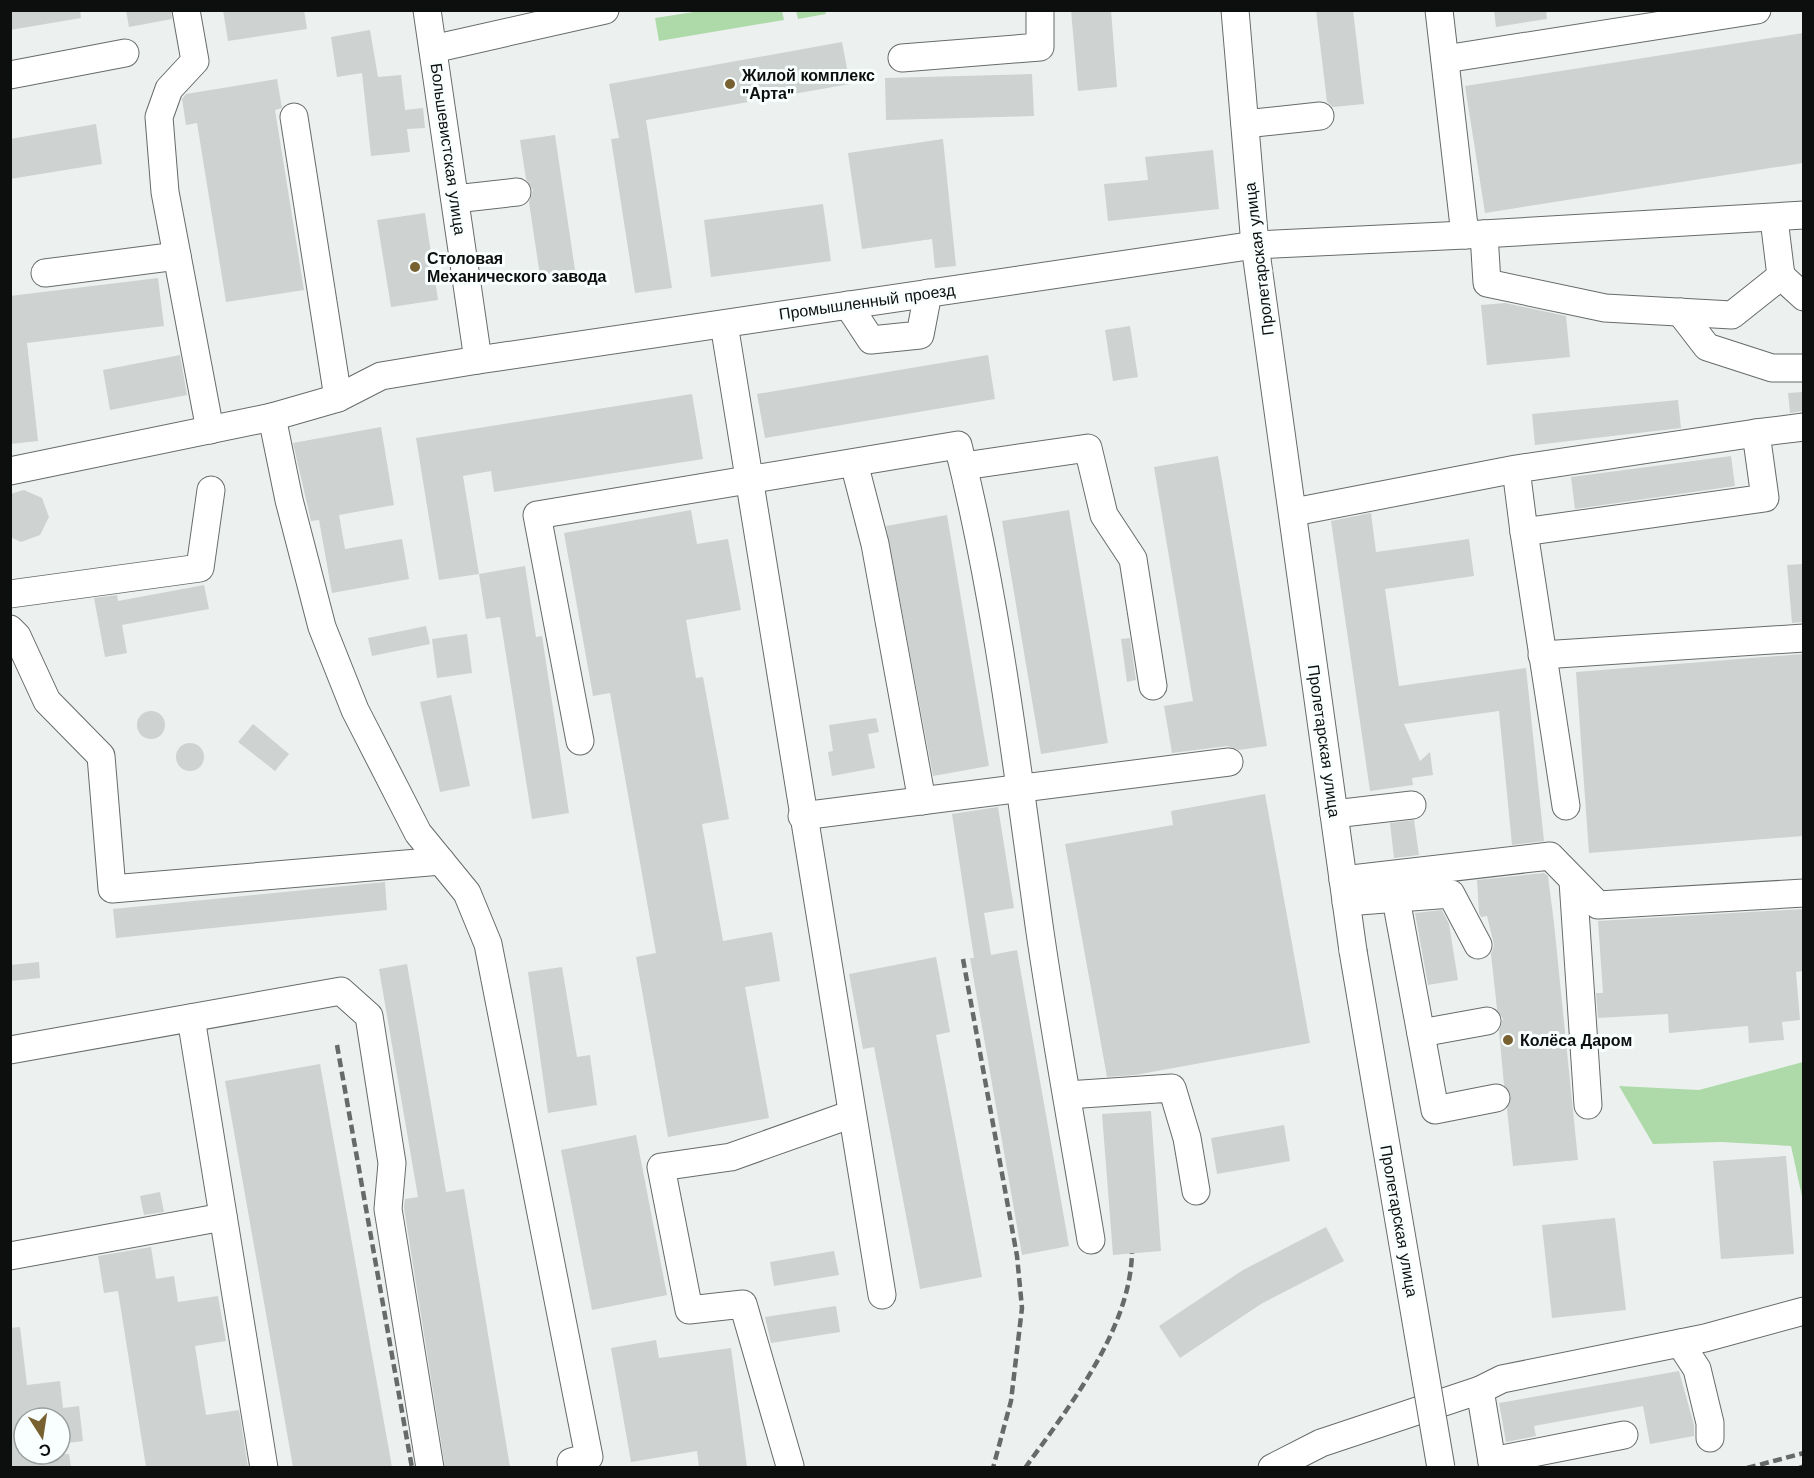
<svg xmlns="http://www.w3.org/2000/svg" width="1814" height="1478" viewBox="0 0 1814 1478" font-family="'Work Sans',sans-serif">
<rect width="100%" height="100%" fill="#ecf1f0"/>
<!-- green -->
<g fill="#addaa8">
<path d="M 782,11 L 784,20 L 659,41 L 655,18 L 700,11 Z"/>
<path d="M 796,11 L 825,11 L 826,14 L 798,19 Z"/>
<path d="M 1803,1062 L 1803,1201 L 1791,1146 L 1721,1142 L 1653,1144 L 1619,1086 L 1699,1090 Z"/>
</g>
<!-- building -->
<g fill="#ced2d0">
<path d="M 10,10 L 80,10 L 81,18 L 10,30 Z"/>
<path d="M 126,10 L 171,10 L 172,19 L 129,27 Z"/>
<path d="M 223,10 L 304,10 L 307,29 L 228,41 Z"/>
<path d="M 1071,10 L 1111,10 L 1117,87 L 1078,91 Z"/>
<path d="M 1316,10 L 1353,10 L 1364,104 L 1333,107 L 1327,102 Z"/>
<path d="M 1494,10 L 1546,10 L 1547,19 L 1496,27 Z"/>
<path d="M 370,30 L 378,77 L 401,75 L 405,110 L 423,108 L 425,128 L 407,129 L 410,152 L 371,156 L 362,73 L 337,77 L 331,37 Z"/>
<path d="M 1803,33 L 1803,163 L 1485,213 L 1465,86 Z"/>
<path d="M 842,42 L 850,84 L 646,120 L 672,288 L 635,293 L 611,139 L 619,138 L 609,84 Z"/>
<path d="M 1032,74 L 1034,116 L 886,120 L 885,78 Z"/>
<path d="M 277,79 L 282,108 L 275,110 L 304,290 L 226,302 L 197,123 L 186,125 L 182,99 L 186,94 Z"/>
<path d="M 96,124 L 102,164 L 10,179 L 10,139 Z"/>
<path d="M 555,135 L 575,270 L 540,276 L 529,202 L 533,190 L 526,179 L 520,140 Z"/>
<path d="M 943,139 L 956,266 L 935,268 L 932,239 L 862,249 L 848,153 Z"/>
<path d="M 1213,150 L 1219,209 L 1108,221 L 1104,184 L 1148,180 L 1145,157 Z"/>
<path d="M 823,204 L 831,261 L 711,277 L 704,220 Z"/>
<path d="M 425,213 L 438,300 L 391,307 L 377,220 Z"/>
<path d="M 158,278 L 164,326 L 27,343 L 38,441 L 10,444 L 10,296 Z"/>
<path d="M 1505,303 L 1566,316 L 1570,357 L 1487,365 L 1481,305 Z"/>
<path d="M 1130,326 L 1138,377 L 1113,381 L 1105,330 Z"/>
<path d="M 180,355 L 187,395 L 110,410 L 103,370 Z"/>
<path d="M 988,355 L 995,399 L 765,438 L 757,394 Z"/>
<path d="M 1803,392 L 1803,411 L 1790,413 L 1788,393 Z"/>
<path d="M 692,394 L 703,459 L 494,492 L 491,471 L 463,476 L 479,574 L 439,580 L 416,438 Z"/>
<path d="M 1678,400 L 1681,428 L 1535,445 L 1532,414 Z"/>
<path d="M 381,427 L 394,505 L 339,515 L 345,549 L 402,539 L 409,579 L 332,593 L 319,520 L 311,521 L 293,443 Z"/>
<path d="M 1218,456 L 1267,746 L 1239,750 L 1227,746 L 1172,753 L 1164,706 L 1193,701 L 1154,467 Z"/>
<path d="M 1731,456 L 1735,486 L 1575,509 L 1571,477 Z"/>
<path d="M 24,490 L 42,498 L 49,517 L 40,535 L 21,542 L 10,537 L 10,494 Z"/>
<path d="M 691,510 L 697,544 L 728,539 L 741,610 L 686,620 L 696,678 L 703,677 L 729,819 L 702,824 L 723,941 L 772,932 L 780,981 L 745,987 L 769,1118 L 668,1137 L 636,957 L 656,953 L 610,693 L 593,696 L 564,533 Z"/>
<path d="M 1069,510 L 1108,743 L 1041,754 L 1002,521 Z"/>
<path d="M 1371,513 L 1376,552 L 1469,539 L 1474,576 L 1385,589 L 1399,686 L 1526,668 L 1544,841 L 1512,845 L 1499,711 L 1404,724 L 1420,761 L 1430,752 L 1433,775 L 1412,778 L 1413,785 L 1370,791 L 1331,521 Z"/>
<path d="M 947,515 L 989,766 L 933,776 L 886,526 Z"/>
<path d="M 1803,564 L 1803,622 L 1792,623 L 1787,565 Z"/>
<path d="M 525,566 L 536,637 L 542,636 L 569,813 L 532,819 L 500,617 L 486,619 L 479,574 Z"/>
<path d="M 204,585 L 209,609 L 122,625 L 127,653 L 105,657 L 94,598 L 117,595 L 118,601 Z"/>
<path d="M 426,626 L 430,644 L 372,656 L 368,638 Z"/>
<path d="M 467,634 L 472,673 L 437,678 L 432,639 Z"/>
<path d="M 1130,638 L 1136,680 L 1127,682 L 1121,639 Z"/>
<path d="M 1803,654 L 1803,836 L 1589,853 L 1576,672 Z"/>
<path d="M 451,695 L 470,786 L 440,792 L 420,702 Z"/>
<circle cx="151" cy="725" r="14"/>
<path d="M 876,718 L 879,732 L 868,734 L 875,768 L 832,776 L 828,752 L 833,751 L 829,725 Z"/>
<path d="M 253,724 L 289,754 L 275,771 L 238,742 Z"/>
<circle cx="190" cy="757" r="14"/>
<path d="M 1265,794 L 1310,1043 L 1135,1075 L 1107,1077 L 1065,844 L 1173,825 L 1171,811 Z"/>
<path d="M 998,807 L 1014,908 L 984,913 L 991,955 L 1017,950 L 1069,1246 L 1022,1255 L 970,958 L 974,958 L 952,814 Z"/>
<path d="M 1414,820 L 1419,855 L 1394,858 L 1390,823 Z"/>
<path d="M 1544,873 L 1548,876 L 1554,923 L 1578,1160 L 1513,1166 L 1507,1109 L 1511,1096 L 1504,1085 L 1499,1031 L 1503,1019 L 1497,1009 L 1491,954 L 1494,945 L 1487,916 L 1481,917 L 1479,913 L 1477,880 Z"/>
<path d="M 385,882 L 387,910 L 116,938 L 113,909 Z"/>
<path d="M 1803,909 L 1803,971 L 1796,972 L 1800,1020 L 1782,1022 L 1784,1040 L 1749,1043 L 1748,1026 L 1669,1033 L 1668,1014 L 1598,1018 L 1596,993 L 1603,993 L 1598,921 Z"/>
<path d="M 1442,910 L 1449,924 L 1458,980 L 1428,985 L 1415,913 Z"/>
<path d="M 936,957 L 950,1032 L 936,1035 L 982,1277 L 920,1289 L 874,1047 L 863,1049 L 849,974 Z"/>
<path d="M 39,962 L 40,978 L 10,981 L 10,965 Z"/>
<path d="M 407,964 L 446,1192 L 464,1189 L 510,1467 L 445,1467 L 404,1208 L 405,1199 L 418,1197 L 379,969 Z"/>
<path d="M 562,967 L 577,1057 L 590,1055 L 597,1105 L 548,1113 L 528,972 Z"/>
<path d="M 320,1064 L 392,1467 L 293,1467 L 225,1081 Z"/>
<path d="M 1151,1111 L 1161,1251 L 1113,1255 L 1102,1114 Z"/>
<path d="M 1284,1125 L 1290,1161 L 1217,1174 L 1211,1138 Z"/>
<path d="M 636,1135 L 667,1295 L 592,1310 L 561,1150 Z"/>
<path d="M 1786,1156 L 1794,1254 L 1721,1259 L 1713,1161 Z"/>
<path d="M 160,1192 L 164,1212 L 144,1215 L 140,1196 Z"/>
<path d="M 1615,1218 L 1626,1310 L 1552,1318 L 1542,1225 Z"/>
<path d="M 1326,1227 L 1344,1261 L 1261,1304 L 1180,1358 L 1159,1326 L 1243,1270 Z"/>
<path d="M 151,1247 L 156,1279 L 174,1276 L 178,1302 L 218,1296 L 226,1341 L 195,1346 L 206,1415 L 239,1410 L 248,1467 L 146,1467 L 118,1291 L 104,1293 L 98,1256 Z"/>
<path d="M 834,1251 L 839,1275 L 774,1286 L 770,1262 Z"/>
<path d="M 836,1306 L 840,1332 L 771,1343 L 765,1317 Z"/>
<path d="M 20,1327 L 27,1385 L 60,1381 L 63,1408 L 79,1406 L 83,1441 L 60,1444 L 60,1418 L 24,1418 L 24,1454 L 69,1454 L 71,1467 L 10,1467 L 10,1328 Z"/>
<path d="M 656,1340 L 659,1358 L 731,1348 L 747,1467 L 699,1467 L 697,1451 L 631,1462 L 611,1348 Z"/>
<path d="M 1679,1371 L 1694,1425 L 1694,1436 L 1650,1444 L 1643,1406 L 1534,1426 L 1536,1436 L 1506,1442 L 1499,1403 Z"/>
</g>
<g fill="none" stroke-linecap="round" stroke-linejoin="round">
<!-- minor casing -->
<g stroke="#676b6a" stroke-width="29">
<g id="minor">
<path d="M 186,10 L 195,61 L 169,89 L 159,117 L 165,192 L 210,430"/>
<path d="M 427,10 L 478,360"/>
<path d="M 1235,10 L 1255,245 L 1353,951"/>
<path d="M 1439,10 L 1465,235 L 1804,215"/>
<path d="M 433,49 L 605,10"/>
<path d="M 902,58 L 1040,47 L 1040,10"/>
<path d="M 1445,59 L 1757,10"/>
<path d="M 10,75 L 125,53"/>
<path d="M 294,117 L 338,398"/>
<path d="M 1245,124 L 1320,116"/>
<path d="M 455,199 L 517,192"/>
<path d="M 1484,234 L 1487,283 L 1605,308 L 1732,315 L 1781,276 L 1774,219"/>
<path d="M 45,273 L 177,256"/>
<path d="M 1781,276 L 1804,297"/>
<path d="M 848,305 L 871,340 L 920,335 L 928,293"/>
<path d="M 1680,312 L 1707,347 L 1772,368 L 1804,368"/>
<path d="M 724,324 L 882,1295"/>
<path d="M 272,417 L 289,500 L 322,627 L 355,710 L 418,833 L 467,893 L 488,944 L 589,1457 L 571,1462 L 572,1468"/>
<path d="M 1756,433 L 1804,427"/>
<path d="M 854,463 L 875,544 L 922,801"/>
<path d="M 964,466 L 1088,448 L 1104,515 L 1133,559 L 1153,686"/>
<path d="M 10,471 L 272,417 L 338,398 L 381,376 L 478,360 L 1255,245 L 1465,235"/>
<path d="M 1294,512 L 1516,469 L 1524,532 L 1765,498 L 1756,433 L 1516,469"/>
<path d="M 1524,532 L 1566,806"/>
<path d="M 10,594 L 200,568 L 211,490"/>
<path d="M 10,629 L 17,636 L 47,701 L 101,756 L 112,889 L 441,861"/>
<path d="M 1542,655 L 1804,638"/>
<path d="M 580,741 L 537,515 L 958,445 C 998,604 1017,769 1040,932 C 1055,1035 1074,1137 1091,1240"/>
<path d="M 1334,814 L 1412,805"/>
<path d="M 802,816 L 1229,762"/>
<path d="M 1343,880 L 1550,856 L 1598,905 L 1804,893"/>
<path d="M 1573,881 L 1588,1105"/>
<path d="M 1396,899 L 1435,1110 L 1496,1098"/>
<path d="M 1346,902 L 1451,894 L 1478,945"/>
<path d="M 191,1018 L 264,1468"/>
<path d="M 1421,1033 L 1487,1021"/>
<path d="M 10,1050 L 341,991 L 369,1016 L 392,1163 L 388,1209 L 430,1468"/>
<path d="M 1067,1095 L 1172,1088 L 1187,1138 L 1196,1191"/>
<path d="M 10,1256 L 223,1217"/>
<path d="M 1680,1343 L 1697,1369 L 1710,1423 L 1710,1438"/>
<path d="M 1492,1461 L 1624,1435"/>
<path d="M 790,1466 L 743,1304 L 689,1310 L 661,1167 L 731,1157 L 852,1114"/>
<path d="M 1272,1468 L 1321,1443 L 1480,1390"/>
<path d="M 1493,1468 L 1480,1390 L 1502,1379 L 1705,1338 L 1804,1311"/>
</g>
</g>
<!-- minor -->
<use href="#minor" stroke="#fff" stroke-width="27"/>
<!-- rail -->
<g stroke="#676a69" stroke-width="4.5" stroke-dasharray="9 4.5" stroke-linecap="butt">
<path d="M 963,959 L 1017,1256 L 1022,1308 L 1011,1401 L 993,1468"/>
<path d="M 337,1045 L 412,1468"/>
<path d="M 1025,1468 C 1069,1407 1130,1330 1132,1253"/>
<path d="M 1747,1468 L 1804,1453"/>
<path d="M 1799,1468 L 1804,1466"/>
</g>
<!-- minor-bridge casing -->
<g stroke="#676b6a" stroke-width="29" stroke-linecap="butt">
<path id="minor-bridge" d="M 1353,951 L 1441,1468"/>
</g>
<!-- minor-bridge -->
<use href="#minor-bridge" stroke="#fff" stroke-width="27"/>
</g>
<!-- markers -->
<g fill="#786131" stroke="#f9fffe" stroke-width="2">
<circle cx="730" cy="84" r="6"/>
<circle cx="415" cy="267" r="6"/>
<circle cx="1508" cy="1040" r="6"/>
</g>
<g text-anchor="middle" dominant-baseline="central" stroke-width="6" stroke-linejoin="round" paint-order="stroke">
<!-- poi labels -->
<g font-size="16" font-weight="bold" fill="#0d0f0e" stroke="#f9fffe" text-anchor="start">
<text x="742" y="75">Жилой комплекс<tspan x="742" dy="18">"Арта"</tspan></text>
<text x="427" y="258">Столовая<tspan x="427" dy="18">Механического завода</tspan></text>
<text x="1520" y="1040">Колёса Даром</text>
</g>
<!-- street labels -->
<g font-size="16" fill="#0d0f0e" stroke="#f9fffe">
<text transform="translate(448 149) rotate(82)">Большевистская улица</text>
<text transform="translate(1259 259) rotate(-97)">Пролетарская улица</text>
<text transform="translate(867 302) rotate(-8)">Промышленный проезд</text>
<text transform="translate(1324 741) rotate(82)">Пролетарская улица</text>
<text transform="translate(1399 1221) rotate(80)">Пролетарская улица</text>
</g>
</g>
<!-- border -->
<rect width="1814" height="1478" fill="none" stroke="#0d0f0e" stroke-width="24"/>
<!-- north arrow -->
<g transform="translate(42 1436) rotate(168)"><circle r="28" fill="#f9fffe" stroke="#9b9f9e" stroke-width="1.5"/>
<path d="M0-4.5L10 22L0 15L-10 22Z" fill="#786131"/>
<text y="-9" font-size="16" font-weight="bold" text-anchor="middle" fill="#0d0f0e">С</text>
</g>
</svg>
